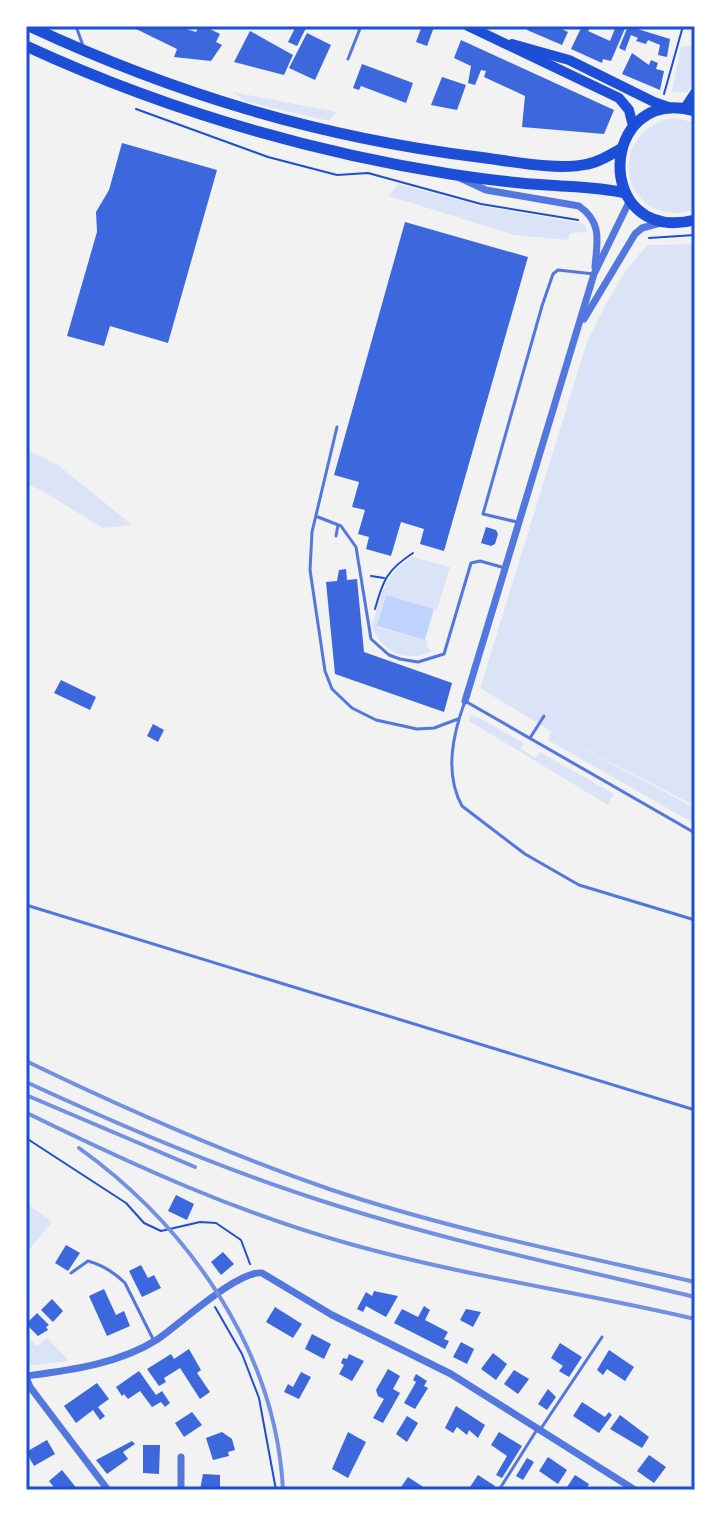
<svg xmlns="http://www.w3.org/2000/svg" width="721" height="1516" viewBox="0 0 721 1516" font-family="Commissioner,sans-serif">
<rect width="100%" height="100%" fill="#f2f2f2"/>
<!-- green -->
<g fill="#dbe4f7">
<path d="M 681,46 L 692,46 L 695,80 L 687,92 L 672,92 Z"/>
<path d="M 233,92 L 336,112 L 329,121 L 245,101 Z"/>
<path d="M 671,118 L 695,122 L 695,210 C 625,231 600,136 671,118 Z"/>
<path d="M 398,184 L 481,206 L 580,223 L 586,226 L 587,232 L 570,233 L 568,240 L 514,235 L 389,196 Z"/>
<path d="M 695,244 L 695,806 L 556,734 L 695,808 L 695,824 L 548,740 L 551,731 L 480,688 L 587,342 C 604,308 621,271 648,245 Z"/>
<path d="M 26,449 L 58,465 L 132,525 L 103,528 L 41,490 L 26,484 Z"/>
<path d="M 413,557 L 450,567 L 437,610 L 386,595 L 377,627 L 428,641 L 426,647 L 432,651 C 406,664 381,652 372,625 C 382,594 383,575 413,557 Z"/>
<path d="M 470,715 L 480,718 L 524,743 L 521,749 L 536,758 L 540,752 L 614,794 L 608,805 L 469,721 Z"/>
<path d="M 26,1203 L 52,1222 L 26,1253 Z"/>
<path d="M 26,1335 L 37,1346 L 47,1338 L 69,1361 L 26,1366 Z"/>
</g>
<!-- water -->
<path fill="#bfd3fe" d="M 386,595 L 434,609 L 425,640 L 377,626 Z"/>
<!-- building -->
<g fill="#3d67dc">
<path d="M 130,26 L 176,26 L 196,32 L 199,26 L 204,26 L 220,34 L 216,42 L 222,45 L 211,61 L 174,57 L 177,49 Z"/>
<path d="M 296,26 L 307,26 L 297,46 L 288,42 Z"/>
<path d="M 422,26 L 434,27 L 427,46 L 416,42 Z"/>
<path d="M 529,26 L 555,26 L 568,32 L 562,45 L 527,30 Z"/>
<path d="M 582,26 L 591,26 L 588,31 L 610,41 L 616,26 L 626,26 L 611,61 L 603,59 L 602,63 L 571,49 Z"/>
<path d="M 628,26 L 670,39 L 667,57 L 658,55 L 660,45 L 648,40 L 646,44 L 636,41 L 638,38 L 631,35 L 625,51 L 619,48 Z"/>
<path d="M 250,31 L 293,55 L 284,75 L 234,62 Z"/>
<path d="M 307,33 L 331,45 L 315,80 L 289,68 Z"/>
<path d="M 461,40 L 614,110 L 604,134 L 522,127 L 525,96 L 484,77 L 486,71 L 481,70 L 475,85 L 468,83 L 471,66 L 454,58 Z"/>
<path d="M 632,53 L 649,65 L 651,60 L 658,63 L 656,69 L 664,71 L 660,90 L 622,74 Z"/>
<path d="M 362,64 L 413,83 L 406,103 L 361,86 L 359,90 L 353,88 Z"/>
<path d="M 442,77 L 466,85 L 457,110 L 431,105 Z"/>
<path d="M 122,143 L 217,170 L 168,343 L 110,326 L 104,346 L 67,336 L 97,232 L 96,212 L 109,190 Z"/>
<path d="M 405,222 L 528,257 L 444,551 L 420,544 L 424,529 L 401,522 L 391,556 L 366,549 L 369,537 L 358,534 L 365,510 L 352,507 L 359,482 L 334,475 Z"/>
<path d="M 486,527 L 496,530 L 498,534 L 495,544 L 491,546 L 481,543 Z"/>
<path d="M 346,569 L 347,580 L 357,579 L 364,652 L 452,683 L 444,712 L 335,674 L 326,582 L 337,581 L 339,570 Z"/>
<path d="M 61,680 L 96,697 L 90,710 L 54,693 Z"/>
<path d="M 153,724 L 164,730 L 158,742 L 147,736 Z"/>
<path d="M 176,1195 L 194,1204 L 187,1220 L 168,1211 Z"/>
<path d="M 66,1245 L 80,1253 L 68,1271 L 55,1263 Z"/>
<path d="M 223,1252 L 234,1264 L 221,1275 L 211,1262 Z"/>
<path d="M 141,1265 L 148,1278 L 154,1275 L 161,1288 L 142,1297 L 129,1271 Z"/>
<path d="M 104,1289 L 116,1315 L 124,1311 L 130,1326 L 107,1336 L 89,1296 Z"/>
<path d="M 374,1291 L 398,1296 L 386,1317 L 366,1306 L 363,1312 L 357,1309 L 366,1292 L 372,1296 Z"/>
<path d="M 52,1299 L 63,1311 L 53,1322 L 41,1310 Z"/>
<path d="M 424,1306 L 430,1310 L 425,1320 L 448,1332 L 444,1339 L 449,1341 L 445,1349 L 394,1323 L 402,1309 L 418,1317 Z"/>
<path d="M 275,1307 L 302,1324 L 293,1338 L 266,1322 Z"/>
<path d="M 466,1309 L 481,1312 L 473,1327 L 460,1320 Z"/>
<path d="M 37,1313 L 49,1325 L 46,1327 L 48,1330 L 38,1336 L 26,1324 Z"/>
<path d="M 312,1334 L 331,1344 L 324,1359 L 305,1349 Z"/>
<path d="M 461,1342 L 474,1349 L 467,1364 L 453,1357 Z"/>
<path d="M 560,1343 L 582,1357 L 569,1377 L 559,1371 L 563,1366 L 551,1358 Z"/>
<path d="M 189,1349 L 201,1370 L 197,1373 L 210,1392 L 200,1399 L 180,1368 L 164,1378 L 166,1382 L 159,1386 L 147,1369 L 171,1354 L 174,1359 Z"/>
<path d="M 609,1350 L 634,1367 L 625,1381 L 607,1369 L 603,1375 L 597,1370 Z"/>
<path d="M 493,1353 L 507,1364 L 496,1380 L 481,1369 Z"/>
<path d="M 349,1354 L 364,1361 L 352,1381 L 339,1374 L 344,1365 L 341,1363 L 343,1358 L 347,1359 Z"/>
<path d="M 388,1369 L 400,1376 L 393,1389 L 400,1393 L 383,1423 L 373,1418 L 384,1399 L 378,1396 L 376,1390 Z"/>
<path d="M 514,1370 L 529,1379 L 518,1394 L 504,1384 Z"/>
<path d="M 139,1371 L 156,1395 L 162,1391 L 170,1403 L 165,1407 L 161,1402 L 152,1407 L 140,1391 L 128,1399 L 124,1394 L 122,1396 L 116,1387 Z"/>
<path d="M 301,1372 L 311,1377 L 299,1399 L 284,1392 L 288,1384 L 293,1387 Z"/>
<path d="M 416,1374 L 427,1381 L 424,1386 L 428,1388 L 415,1409 L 404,1403 L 416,1382 L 413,1380 Z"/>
<path d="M 97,1383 L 109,1399 L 98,1407 L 105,1416 L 100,1420 L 93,1410 L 76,1423 L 64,1406 Z"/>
<path d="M 548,1389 L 556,1397 L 547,1410 L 538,1404 Z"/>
<path d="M 582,1402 L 605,1417 L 609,1412 L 612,1415 L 599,1433 L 573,1416 Z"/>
<path d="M 456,1406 L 485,1425 L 478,1438 L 469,1430 L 467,1435 L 457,1427 L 453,1433 L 445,1428 Z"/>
<path d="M 192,1412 L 202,1425 L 184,1437 L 175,1423 Z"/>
<path d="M 620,1415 L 649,1437 L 642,1448 L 610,1429 Z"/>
<path d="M 407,1416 L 418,1423 L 407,1442 L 396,1434 Z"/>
<path d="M 222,1432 L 232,1439 L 235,1450 L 228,1452 L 229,1456 L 213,1460 L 206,1438 Z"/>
<path d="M 348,1432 L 366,1442 L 348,1478 L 332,1469 Z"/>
<path d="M 499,1432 L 522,1446 L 502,1478 L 496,1475 L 507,1456 L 491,1445 Z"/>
<path d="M 47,1440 L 55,1454 L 34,1466 L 26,1452 Z"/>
<path d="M 132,1441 L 135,1444 L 123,1452 L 128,1459 L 107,1474 L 96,1460 Z"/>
<path d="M 143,1445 L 160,1445 L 159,1474 L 143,1473 Z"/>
<path d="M 649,1455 L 666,1467 L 654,1483 L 637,1471 Z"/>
<path d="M 548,1457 L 567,1470 L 558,1484 L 539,1471 Z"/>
<path d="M 527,1458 L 534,1462 L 523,1480 L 516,1476 Z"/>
<path d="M 62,1470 L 78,1490 L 56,1490 L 49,1481 Z"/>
<path d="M 203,1474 L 220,1475 L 220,1488 L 200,1490 Z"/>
<path d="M 478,1475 L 495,1486 L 493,1490 L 468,1490 Z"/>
<path d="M 575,1475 L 589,1484 L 586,1490 L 565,1490 Z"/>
<path d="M 408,1477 L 428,1490 L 399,1490 Z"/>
</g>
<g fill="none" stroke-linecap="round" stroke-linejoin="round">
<!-- path -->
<g stroke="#1d4ed8" stroke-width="2">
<path d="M 664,94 L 683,26"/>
<path d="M 136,109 L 268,157 L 337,175 L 368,173 L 481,204 L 578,220"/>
<path d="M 649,238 L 695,235"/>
<path d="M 371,576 L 384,578"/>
<path d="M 375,609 C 383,580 387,570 413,553"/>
<path d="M 26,1138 L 126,1203 L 144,1223 L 161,1231 L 200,1222 L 216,1223 L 241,1240 L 250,1264"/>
<path d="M 215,1307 L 242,1354 L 259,1398 L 276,1490"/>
</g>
<!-- service -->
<g stroke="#5277de" stroke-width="3">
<path d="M 76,26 L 83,46"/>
<path d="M 348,59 L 361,26"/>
<path d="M 337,427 L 312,532 L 310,570 L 325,671 L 332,689 L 352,708 L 376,720 L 417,729 L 434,728 L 458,719"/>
<path d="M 318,517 L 341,526 L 356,547 L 371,639 L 389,655 L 400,659 L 418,662 L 444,654 L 471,563 L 480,561 L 505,568"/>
<path d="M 517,522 L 483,514 L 542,306 L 553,274 L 558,270 L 594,274"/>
<path d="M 336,536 L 338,525"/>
<path d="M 530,738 L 544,716"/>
<path d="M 695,833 L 465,701 C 453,734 444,773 462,806 L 525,854 L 579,885 L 695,920"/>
<path d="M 26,905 L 695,1110"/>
<path d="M 71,1273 L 88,1261 C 102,1265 114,1272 125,1283 L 154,1341"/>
<path d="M 540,1430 L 602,1337"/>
<path d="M 499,1490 L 538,1428"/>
</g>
<!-- minor -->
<g stroke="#5277de" stroke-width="7">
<path d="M 460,178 L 486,190 L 579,206 C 603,223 597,242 595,267"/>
<path d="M 584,319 L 635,234 L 642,228 L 664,222"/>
<path d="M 465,701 L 594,274 L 630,200"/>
<path d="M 26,1376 C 71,1370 119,1364 158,1339 C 180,1324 238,1270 262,1273 L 332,1315 L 451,1374 L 635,1490"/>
<path d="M 26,1377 L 30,1387 L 108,1490"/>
<path d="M 181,1490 L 181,1457"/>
</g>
<!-- secondary -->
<g stroke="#1d4ed8" stroke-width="10">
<path d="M 468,26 L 619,98 L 629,110 L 633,126"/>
<path d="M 512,44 L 569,60 L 654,102 L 671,108"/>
<path d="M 685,108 L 695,93"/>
</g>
<!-- primary -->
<g stroke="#1d4ed8" stroke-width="11">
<path d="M 29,26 C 175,94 318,137 478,157 C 511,161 557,171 588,164 C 600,162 611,154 621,149"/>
<path d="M 26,46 C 163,109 301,150 450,174 C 482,179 515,183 547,185 C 573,187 599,187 625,193"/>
<path d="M 695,111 C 598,84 592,245 695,220"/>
</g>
<!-- rail -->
<g stroke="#7290e2" stroke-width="4">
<path d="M 26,1061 C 125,1109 225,1153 329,1189 C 448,1229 573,1254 695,1282"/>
<path d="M 26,1082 C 121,1126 219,1168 319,1200 C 442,1240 569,1267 695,1297"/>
<path d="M 26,1095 L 195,1167"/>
<path d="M 29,1114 C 133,1165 238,1213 350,1244 C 464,1276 580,1292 695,1319"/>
<path d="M 79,1148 C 189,1227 276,1351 283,1490"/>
</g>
</g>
<!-- border -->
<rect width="721" height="1516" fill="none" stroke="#ffffff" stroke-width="56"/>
<rect x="28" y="28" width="665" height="1460" fill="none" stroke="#1d4ed8" stroke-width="3"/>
</svg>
